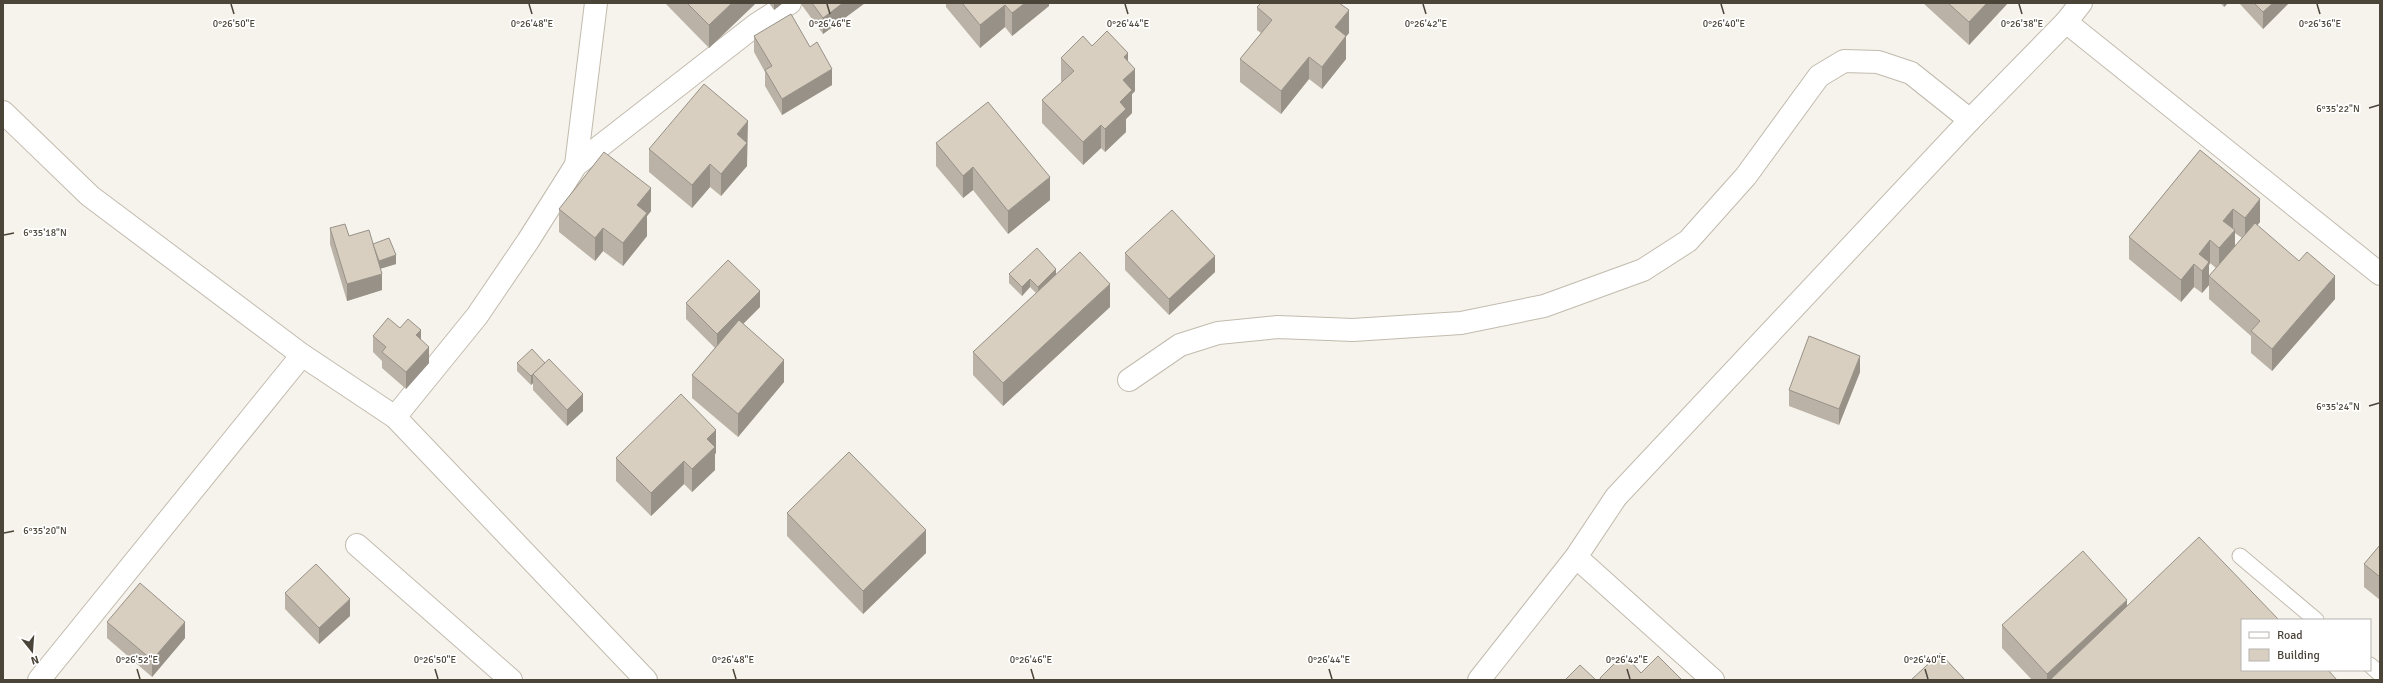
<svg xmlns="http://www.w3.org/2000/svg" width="2383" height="683" viewBox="0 0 2383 683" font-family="Signika,sans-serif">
<rect width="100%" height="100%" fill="#f6f3ec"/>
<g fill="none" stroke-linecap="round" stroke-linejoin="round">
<!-- service casing -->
<g stroke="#c2bbae" stroke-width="17">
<g id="service">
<path d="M 2240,556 L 2316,620"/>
<path d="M 2370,665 L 2380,674"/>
</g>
</g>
<!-- minor casing -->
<g stroke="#c2bbae" stroke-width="24">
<g id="minor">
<path d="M 2066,22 L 2380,274"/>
<path d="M 3,112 L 90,196 L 302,355 L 395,417 L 646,680"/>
<path d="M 576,165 L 596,3"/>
<path d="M 1129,380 L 1180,345 L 1218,333 L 1278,327 L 1353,330 L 1461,323 L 1544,306 L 1643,270 L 1688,241 L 1746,176 L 1819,76 L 1844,61 L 1878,62 L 1911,73 L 1970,120"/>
<path d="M 395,417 L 477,316 L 528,241 L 576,165 L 757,24 L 790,3"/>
<path d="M 357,545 L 511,680"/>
<path d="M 1576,557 L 1713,680"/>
<path d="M 39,680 L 302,355"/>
<path d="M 1479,680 L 1576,557 L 1616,497 L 1970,120 L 2066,22 L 2081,3"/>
</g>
</g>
<!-- service -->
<use href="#service" stroke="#fff" stroke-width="15"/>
<!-- minor -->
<use href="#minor" stroke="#fff" stroke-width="22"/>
</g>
<!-- wall -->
<g fill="#bab2a6" fill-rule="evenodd">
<path d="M 665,3 L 756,3 L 709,48 Z"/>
<path d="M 769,3 L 783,3 L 774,10 Z"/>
<path d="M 801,3 L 865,3 L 823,34 L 801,4 Z"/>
<path d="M 946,3 L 1049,3 L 1049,6 L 1012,36 L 1005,27 L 980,48 L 946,7 Z"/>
<path d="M 1923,3 L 2008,3 L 1969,45 Z"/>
<path d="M 2220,3 L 2228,3 L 2224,7 Z"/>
<path d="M 2239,3 L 2289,3 L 2263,29 Z"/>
<path d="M 1257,7 L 1349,33 L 1346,36 L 1346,59 L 1322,89 L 1309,79 L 1281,114 L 1240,82 L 1240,59 L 1261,33 L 1257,30 Z"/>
<path d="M 754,36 L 832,85 L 782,115 L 765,86 L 765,72 L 754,52 Z"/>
<path d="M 1092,46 L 1128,62 L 1135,91 L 1132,94 L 1132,113 L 1126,119 L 1126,132 L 1105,152 L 1101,148 L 1083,165 L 1042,123 L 1042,100 L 1062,82 L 1061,81 L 1061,58 Z"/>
<path d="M 936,143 L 1050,200 L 1008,234 L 973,190 L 963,198 L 936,166 Z"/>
<path d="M 748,144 L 747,145 L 747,166 L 721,196 L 710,187 L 692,208 L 649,172 L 649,149 Z"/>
<path d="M 2200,150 L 2260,222 L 2257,225 L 2335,299 L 2272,371 L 2251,353 L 2251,336 L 2209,299 L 2209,285 L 2202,293 L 2194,287 L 2181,302 L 2129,259 L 2129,237 ZM 2235,233 L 2242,238 L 2235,246 ZM 2210,263 L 2216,268 L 2209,276 L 2209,265 Z"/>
<path d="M 559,209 L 651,211 L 647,216 L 647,236 L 623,266 L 603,251 L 595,261 L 559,232 Z"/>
<path d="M 330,228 L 349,236 L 373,245 L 396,264 L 380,269 L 382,290 L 347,301 L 330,244 Z"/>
<path d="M 1125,253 L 1215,272 L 1169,315 L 1125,270 Z"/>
<path d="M 1009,274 L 1056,274 L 1110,307 L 1003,406 L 973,375 L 973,352 L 1036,293 L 1030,287 L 1022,296 L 1009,283 Z"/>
<path d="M 686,303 L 760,307 L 743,324 L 784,382 L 738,437 L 692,398 L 692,375 L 715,348 L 686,319 Z"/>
<path d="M 400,328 L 421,340 L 429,363 L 406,389 L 382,368 L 382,361 L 373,352 L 373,336 Z"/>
<path d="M 517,363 L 583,411 L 567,426 L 533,390 L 533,383 L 531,385 L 517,371 Z"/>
<path d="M 1860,372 L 1839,425 L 1789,406 L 1789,390 Z"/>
<path d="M 716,453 L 715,454 L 715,470 L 692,492 L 684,484 L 651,516 L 616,481 L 616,458 Z"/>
<path d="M 787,513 L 926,553 L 863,614 L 787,536 Z"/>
<path d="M 2380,545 L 2380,600 L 2364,587 L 2364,564 Z"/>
<path d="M 285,593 L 350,616 L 319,644 L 285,609 Z"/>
<path d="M 2127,606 L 2337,680 L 2032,680 L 2002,648 L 2002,625 Z"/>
<path d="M 107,622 L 185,638 L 152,677 L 107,638 Z"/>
</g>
<!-- shaded-wall -->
<g fill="#979187">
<path d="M 732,3 L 756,3 L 709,48 L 709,25 Z"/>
<path d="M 774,3 L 783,3 L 774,10 Z"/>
<path d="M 843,3 L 865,3 L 823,34 L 823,18 Z"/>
<path d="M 1025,3 L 1049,3 L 1049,6 L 1012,36 L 1012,13 Z"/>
<path d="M 1987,3 L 2008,3 L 1969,45 L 1969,22 Z"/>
<path d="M 2224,3 L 2228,3 L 2224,7 Z"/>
<path d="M 2273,3 L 2289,3 L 2263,29 L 2263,12 Z"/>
<path d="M 1005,5 L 1005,27 L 980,48 L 980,25 Z"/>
<path d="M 1349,10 L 1349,33 L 1335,50 L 1335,27 Z"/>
<path d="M 1346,36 L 1346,59 L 1322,89 L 1322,67 Z"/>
<path d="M 1128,53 L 1128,75 L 1135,69 L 1135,91 L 1132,94 L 1132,113 L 1126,119 L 1126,132 L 1105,152 L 1105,129 L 1120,102 L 1124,57 Z"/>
<path d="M 1309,57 L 1309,79 L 1281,114 L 1281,91 Z"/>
<path d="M 832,69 L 832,85 L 782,115 L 782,99 Z"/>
<path d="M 748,121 L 747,166 L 721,196 L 721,174 L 737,134 Z"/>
<path d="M 1101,125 L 1101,148 L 1083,165 L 1083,142 Z"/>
<path d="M 710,164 L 710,187 L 692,208 L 692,185 Z"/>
<path d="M 973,167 L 973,190 L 963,198 L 963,176 Z"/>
<path d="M 1050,177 L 1050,200 L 1008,234 L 1008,211 Z"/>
<path d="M 651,188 L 651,211 L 647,216 L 647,236 L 623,266 L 623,243 L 637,205 Z"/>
<path d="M 2260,199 L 2260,222 L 2245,241 L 2245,218 Z"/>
<path d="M 2233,209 L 2233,232 L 2223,221 Z"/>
<path d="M 603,228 L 603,251 L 595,261 L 595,238 Z"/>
<path d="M 2235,230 L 2235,253 L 2219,271 L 2219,248 Z"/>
<path d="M 2210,240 L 2210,263 L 2209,265 L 2209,285 L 2202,293 L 2202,271 L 2199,254 Z"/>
<path d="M 396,255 L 396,264 L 379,269 L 379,261 Z"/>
<path d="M 1215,256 L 1215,272 L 1169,315 L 1169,299 Z"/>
<path d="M 2194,264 L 2194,287 L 2181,302 L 2181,280 Z"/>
<path d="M 1056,269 L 1056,278 L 1038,295 L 1038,287 Z"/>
<path d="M 382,274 L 382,290 L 347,301 L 347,284 Z"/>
<path d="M 2335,276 L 2335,299 L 2272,371 L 2272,349 Z"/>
<path d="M 1030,279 L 1030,287 L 1022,296 L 1022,287 Z"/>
<path d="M 1110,284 L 1110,307 L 1003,406 L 1003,383 Z"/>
<path d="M 760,291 L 760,307 L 717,350 L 717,334 Z"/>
<path d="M 421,330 L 421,346 L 416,335 Z"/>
<path d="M 429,347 L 429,363 L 406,389 L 406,372 Z"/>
<path d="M 1860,356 L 1860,372 L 1839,425 L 1839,409 Z"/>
<path d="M 784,360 L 784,382 L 738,437 L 738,414 Z"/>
<path d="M 533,374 L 533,383 L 531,385 L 531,376 Z"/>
<path d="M 583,394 L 583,411 L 567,426 L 567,410 Z"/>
<path d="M 716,430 L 716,453 L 715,454 L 715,470 L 692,492 L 692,469 L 707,439 Z"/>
<path d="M 684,461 L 684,484 L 651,516 L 651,493 Z"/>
<path d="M 926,530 L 926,553 L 863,614 L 863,591 Z"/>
<path d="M 350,599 L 350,616 L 319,644 L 319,628 Z"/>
<path d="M 2127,600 L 2127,622 L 2065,680 L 2047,680 L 2047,674 Z"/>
<path d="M 185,622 L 185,638 L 152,677 L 152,660 Z"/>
</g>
<!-- building -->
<g fill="#d8cfc1" stroke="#979187">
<path d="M 687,3 L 732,3 L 709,25 Z"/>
<path d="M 812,3 L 843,3 L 823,18 Z"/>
<path d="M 962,3 L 1025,3 L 1012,13 L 1005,5 L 980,25 Z"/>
<path d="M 1261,3 L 1339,3 L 1349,10 L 1335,27 L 1346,36 L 1322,67 L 1309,57 L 1281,91 L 1240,59 L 1272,20 L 1257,7 Z"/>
<path d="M 1948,3 L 1987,3 L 1969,22 Z"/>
<path d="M 2254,3 L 2273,3 L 2263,12 Z"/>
<path d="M 791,14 L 810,47 L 817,42 L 832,69 L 782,99 L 765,70 L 772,66 L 754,36 Z"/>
<path d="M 1107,31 L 1128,53 L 1124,57 L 1135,69 L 1123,80 L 1132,90 L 1120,102 L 1126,109 L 1105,129 L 1101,125 L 1083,142 L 1042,100 L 1074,71 L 1061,58 L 1083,36 L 1092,46 Z"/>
<path d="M 704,84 L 748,121 L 737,134 L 747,143 L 721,174 L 710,164 L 692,185 L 649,149 Z"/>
<path d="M 988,102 L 1050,177 L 1008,211 L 973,167 L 963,176 L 936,143 Z"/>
<path d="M 2200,150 L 2260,199 L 2245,218 L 2233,209 L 2223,221 L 2235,230 L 2219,248 L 2210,240 L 2199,254 L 2209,262 L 2202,271 L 2194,264 L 2181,280 L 2129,237 Z"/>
<path d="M 604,152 L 651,188 L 637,205 L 647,213 L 623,243 L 603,228 L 595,238 L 559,209 Z"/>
<path d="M 1172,210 L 1215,256 L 1169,299 L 1125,253 Z"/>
<path d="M 2255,223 L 2299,261 L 2307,252 L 2335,276 L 2272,349 L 2251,331 L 2260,321 L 2209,276 Z"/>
<path d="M 345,224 L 349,236 L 369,230 L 382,274 L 347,284 L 330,228 Z"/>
<path d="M 389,238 L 396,255 L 379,261 L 373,244 Z"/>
<path d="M 1037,248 L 1056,269 L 1038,287 L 1030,279 L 1022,287 L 1009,274 Z"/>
<path d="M 1080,252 L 1110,284 L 1003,383 L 973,352 Z"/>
<path d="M 728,260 L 760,291 L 717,334 L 686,303 Z"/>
<path d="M 388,318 L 400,328 L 408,319 L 421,330 L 416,335 L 429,347 L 406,372 L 382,352 L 386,347 L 373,336 Z"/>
<path d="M 739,320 L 784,360 L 738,414 L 692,375 Z"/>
<path d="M 1809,336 L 1860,356 L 1839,409 L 1789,390 Z"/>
<path d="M 532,349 L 545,363 L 531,376 L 517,363 Z"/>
<path d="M 549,359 L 583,394 L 567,410 L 533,374 Z"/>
<path d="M 681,394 L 716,430 L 707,439 L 715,447 L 692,469 L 684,461 L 651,493 L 616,458 Z"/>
<path d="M 849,452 L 926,530 L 863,591 L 787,513 Z"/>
<path d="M 2199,537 L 2279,620 L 2242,620 L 2242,670 L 2328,670 L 2337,680 L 2050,680 Z"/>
<path d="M 2380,545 L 2380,577 L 2364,564 Z"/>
<path d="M 2083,551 L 2127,600 L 2047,674 L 2002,625 Z"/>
<path d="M 316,564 L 350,599 L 319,628 L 285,593 Z"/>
<path d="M 140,583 L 185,622 L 152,660 L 107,622 Z"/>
<path d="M 1940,653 L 1965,680 L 1911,680 Z"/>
<path d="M 1624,654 L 1641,673 L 1658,656 L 1682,680 L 1601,680 L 1600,678 Z"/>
<path d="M 1580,665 L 1596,680 L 1565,680 Z"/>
</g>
<!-- ticks -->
<path fill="none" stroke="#4b4439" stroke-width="1.5" d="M 231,4 L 234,14M 529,4 L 532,14M 827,4 L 830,14M 1125,4 L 1128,14M 1423,4 L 1426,14M 1721,4 L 1724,14M 2019,4 L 2022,14M 2317,4 L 2320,14M 2369,108 L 2379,105M 4,235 L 14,233M 2369,406 L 2379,403M 4,533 L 14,531M 137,669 L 140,679M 435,669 L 438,679M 733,669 L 736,679M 1031,669 L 1034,679M 1329,669 L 1332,679M 1627,669 L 1630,679M 1925,669 L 1928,679"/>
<g font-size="10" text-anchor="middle" fill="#4b4439" stroke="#fff" stroke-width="3.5" stroke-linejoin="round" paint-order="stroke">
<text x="234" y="27">0°26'50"E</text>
<text x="532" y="27">0°26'48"E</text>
<text x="830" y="27">0°26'46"E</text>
<text x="1128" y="27">0°26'44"E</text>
<text x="1426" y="27">0°26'42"E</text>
<text x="1724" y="27">0°26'40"E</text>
<text x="2022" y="27">0°26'38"E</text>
<text x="2320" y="27">0°26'36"E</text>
<text x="2338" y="112">6°35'22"N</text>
<text x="45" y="236">6°35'18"N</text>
<text x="2338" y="410">6°35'24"N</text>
<text x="45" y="534">6°35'20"N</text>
<text x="137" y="663">0°26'52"E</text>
<text x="435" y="663">0°26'50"E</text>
<text x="733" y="663">0°26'48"E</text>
<text x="1031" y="663">0°26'46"E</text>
<text x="1329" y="663">0°26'44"E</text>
<text x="1627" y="663">0°26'42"E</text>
<text x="1925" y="663">0°26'40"E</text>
</g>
<!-- border -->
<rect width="2383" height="683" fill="none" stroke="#4b4439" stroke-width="8"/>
<!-- legend -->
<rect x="2241" y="619" width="130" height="52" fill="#ffffff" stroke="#b7b4b0"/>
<rect x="2249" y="632" width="20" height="6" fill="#ffffff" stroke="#b7b4b0"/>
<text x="2277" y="639" font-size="12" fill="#4b4439">Road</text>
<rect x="2249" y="649" width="20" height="12" fill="#d8cfc1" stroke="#b7b4b0"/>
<text x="2277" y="659" font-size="12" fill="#4b4439">Building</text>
<!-- north arrow -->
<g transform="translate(32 651) rotate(163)" stroke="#ffffff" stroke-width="3" paint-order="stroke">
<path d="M0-3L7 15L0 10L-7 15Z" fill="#4b4439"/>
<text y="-6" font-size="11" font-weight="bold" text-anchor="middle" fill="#4b4439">N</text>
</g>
</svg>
